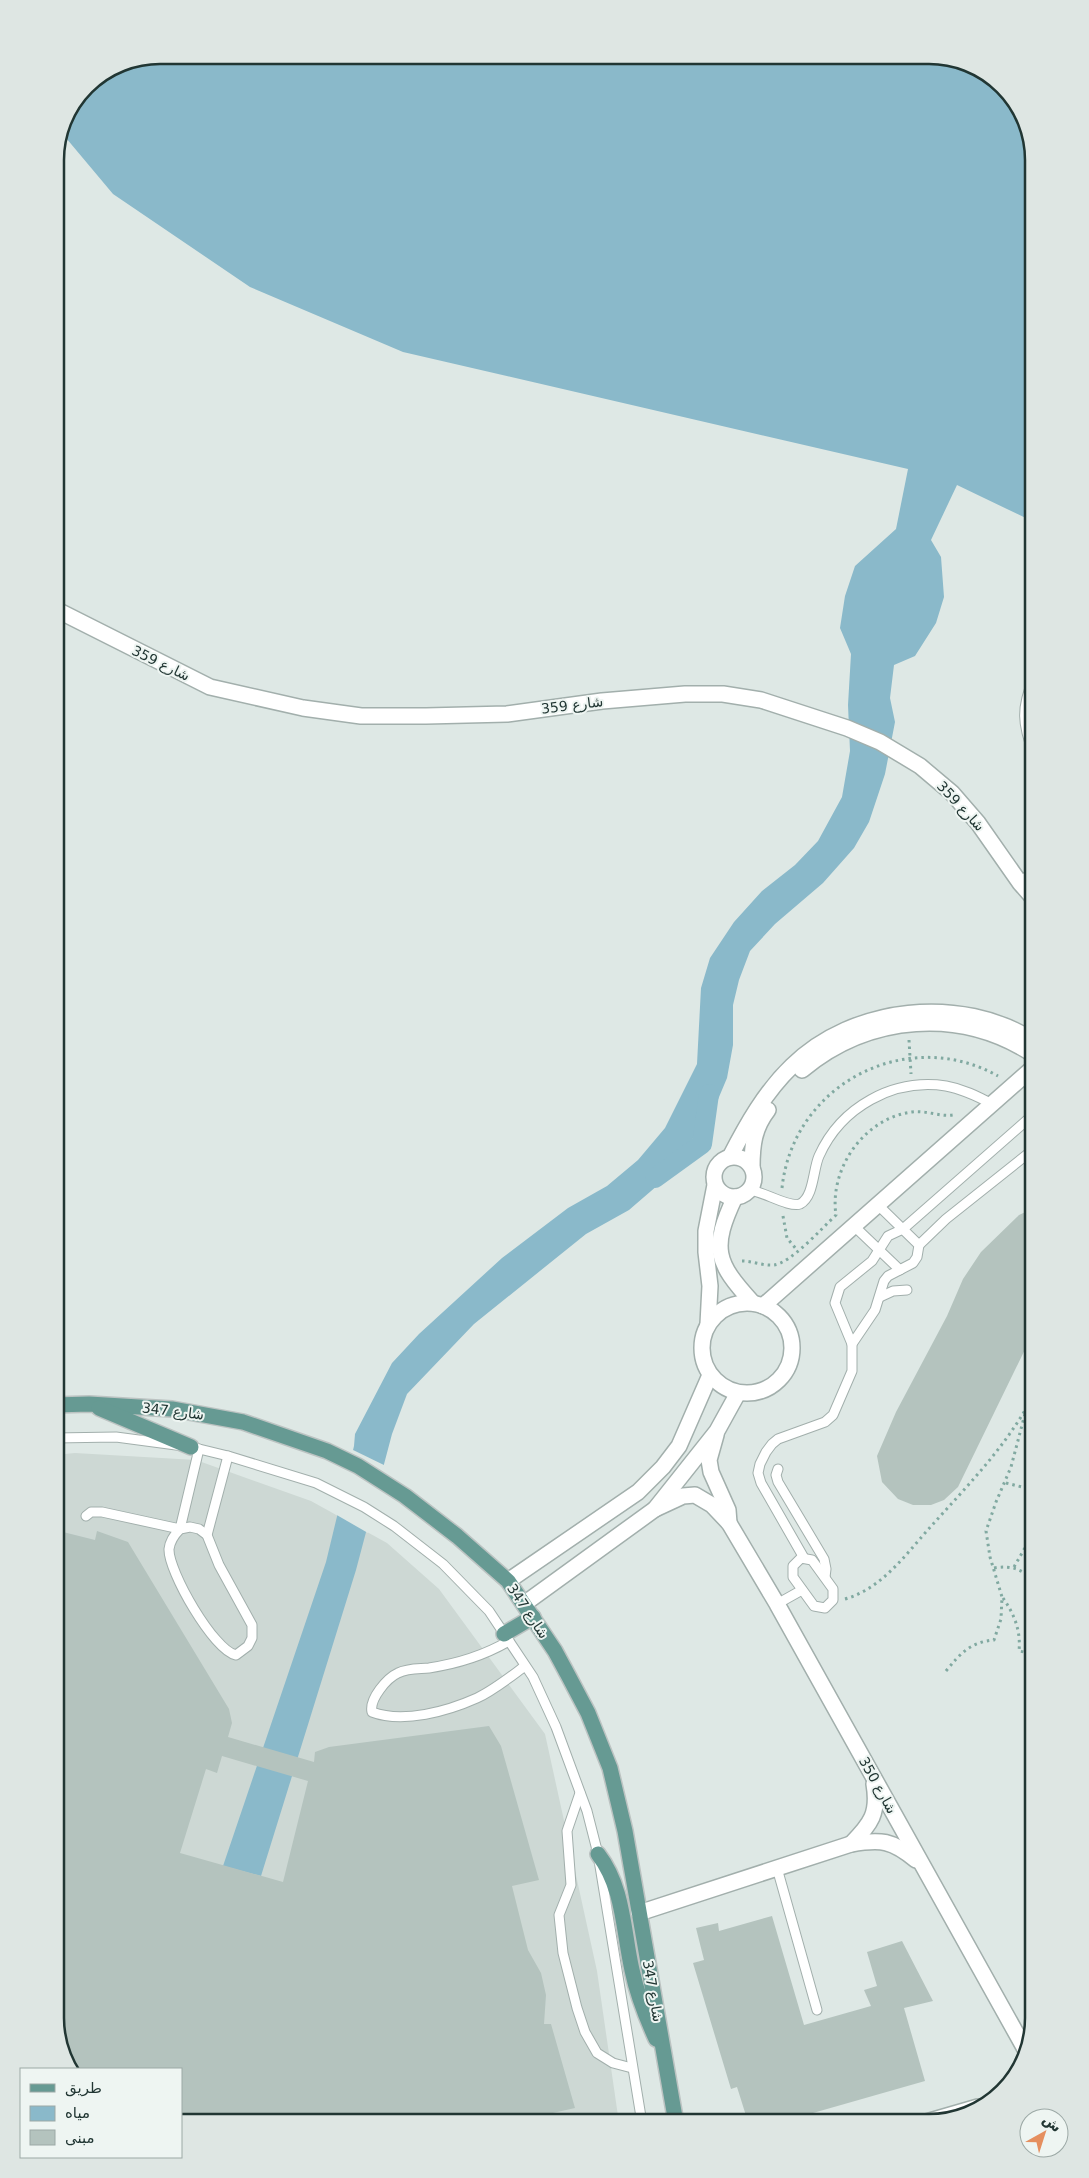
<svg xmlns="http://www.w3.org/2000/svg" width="1089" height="2178" viewBox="0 0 1089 2178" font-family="'DejaVu Sans',Cairo,sans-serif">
<rect width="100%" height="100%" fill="#dee8e5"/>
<!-- built -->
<path fill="#cdd8d4" d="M 75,1453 L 196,1460 L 311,1501 L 387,1543 L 439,1589 L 545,1734 L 597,1971 L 619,2123 L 181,2123 L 181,2069 L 72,2069 L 63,2058 L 55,2018 L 55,1455 Z"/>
<!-- water -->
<path fill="#8ab9ca" d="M 160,55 L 936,55 L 993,77 L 1026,120 L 1034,160 L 1034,522 L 957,485 L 931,540 L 941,557 L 944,597 L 936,623 L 915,656 L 894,665 L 890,698 L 895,722 L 885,774 L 869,822 L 854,848 L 823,883 L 775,924 L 750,951 L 739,980 L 733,1005 L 733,1045 L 727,1078 L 714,1109 L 667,1175 L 658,1185 L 629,1210 L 586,1234 L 474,1324 L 407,1394 L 392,1434 L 356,1570 L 261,1876 L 223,1866 L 326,1562 L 354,1446 L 355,1434 L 392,1363 L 419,1334 L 502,1258 L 568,1208 L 607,1186 L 638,1160 L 665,1128 L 697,1064 L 701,988 L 710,958 L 734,922 L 762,891 L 795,865 L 818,841 L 842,797 L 850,751 L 848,705 L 851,654 L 840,628 L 845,596 L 855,566 L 896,529 L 908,469 L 403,352 L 250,287 L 113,194 L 61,132 L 66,114 L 86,86 L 120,63 Z"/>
<!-- pier -->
<path fill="#dee8e5" d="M 351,1449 L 386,1466 L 368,1533 L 335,1514 Z"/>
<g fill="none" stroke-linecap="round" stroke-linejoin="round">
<!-- canal -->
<path stroke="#8ab9ca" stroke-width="20" d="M 655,1178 L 702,1144 L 709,1094"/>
</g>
<!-- building -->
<g fill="#b4c3be" fill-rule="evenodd">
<path d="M 1034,1208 L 1034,1331 L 958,1487 L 944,1500 L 931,1505 L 913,1505 L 898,1499 L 882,1482 L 877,1456 L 896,1412 L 947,1316 L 963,1279 L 981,1252 L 1019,1215 Z"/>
<path d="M 55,1530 L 95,1540 L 97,1531 L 128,1542 L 229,1709 L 232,1723 L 228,1737 L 314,1762 L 315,1752 L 329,1747 L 489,1726 L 501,1746 L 539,1880 L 512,1886 L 528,1950 L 541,1973 L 546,1995 L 544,2024 L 551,2024 L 575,2108 L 526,2119 L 528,2123 L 181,2123 L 181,2069 L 72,2069 L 63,2058 L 55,2018 ZM 222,1756 L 308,1781 L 283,1882 L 180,1853 L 206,1769 L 217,1773 Z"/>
<path d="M 772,1916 L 804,2025 L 871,2006 L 864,1990 L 877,1986 L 867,1952 L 902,1941 L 933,2001 L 904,2008 L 925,2081 L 778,2123 L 773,2123 L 771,2115 L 748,2122 L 737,2087 L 731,2089 L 693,1963 L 704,1960 L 696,1928 L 718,1923 L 719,1931 Z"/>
</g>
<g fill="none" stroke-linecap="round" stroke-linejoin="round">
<!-- lane casing -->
<g stroke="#a2afac" stroke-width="11">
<g id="lane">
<path d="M 1034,754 C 1022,724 1021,707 1034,678"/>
<path d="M 1020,883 L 1034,870"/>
<path d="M 750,1190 C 764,1192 790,1208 800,1204 C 814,1197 813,1169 819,1156 C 841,1107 893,1078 946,1086 C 963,1089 977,1096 992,1104"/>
<path d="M 854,1226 L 900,1270"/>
<path d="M 919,1245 L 946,1219 L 1034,1149"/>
<path d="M 880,1297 L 893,1291 L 907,1290"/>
<path d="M 852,1344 L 835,1303 L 840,1287 L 872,1261 L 888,1236 L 903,1229 L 1034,1114"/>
<path d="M 55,1438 L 116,1437 L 191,1447 L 228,1456 L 316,1483 L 364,1507 L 394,1526 L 443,1564 L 489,1611 L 533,1677 L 556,1727 L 587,1811 L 598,1854 L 642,2123"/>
<path d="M 778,1469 L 776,1475 L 778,1482 L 824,1559 L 826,1569 L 825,1577"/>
<path d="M 86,1516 L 91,1512 L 102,1512 L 180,1529 L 199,1449"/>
<path d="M 190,1527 L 199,1529 L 207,1535 L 219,1565 L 252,1625 L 252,1638 L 248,1646 L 236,1655 C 214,1651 168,1571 169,1549 C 170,1541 175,1534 180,1529 Z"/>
<path d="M 207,1535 L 228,1456"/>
<path d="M 801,1558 L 812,1560 L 833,1589 L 833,1600 L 825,1608 L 814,1606 L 793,1577 L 793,1566 Z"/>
<path d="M 804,1558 L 761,1483 L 758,1473 L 760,1464 L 766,1452 L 772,1444 L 778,1439 L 825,1422 L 833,1415 L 852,1371 L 852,1344 L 875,1310 L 884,1281 L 888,1276 L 913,1263 L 917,1257 L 919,1245 L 878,1205"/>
<path d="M 777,1604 L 802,1590"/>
<path d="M 509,1641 C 485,1655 456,1664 429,1668 C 419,1669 408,1668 398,1673 C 387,1678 369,1699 372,1712 C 403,1724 448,1711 477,1698 C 494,1690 510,1677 525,1666"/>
<path d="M 580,1793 L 567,1831 L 571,1885 L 559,1915 L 563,1953 L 577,2008 L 585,2032 L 597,2053 L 613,2063 L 632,2068"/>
<path d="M 777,1868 L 817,2010"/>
</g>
</g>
<!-- street casing -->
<g stroke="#a2afac" stroke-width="18">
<g id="street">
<path d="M 55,609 L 210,687 L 303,708 L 361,716 L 426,716 L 507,714 L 602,701 L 685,694 L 723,694 L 761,700 L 847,728 L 880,742 L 920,766 L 952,793 L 978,823 L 1020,883 L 1034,899"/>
<path d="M 802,1070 C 869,1014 961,1007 1034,1055"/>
<circle cx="734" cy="1177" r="20"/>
<path d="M 730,1157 C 747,1124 765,1092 792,1066 C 853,1006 961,994 1034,1041"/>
<path d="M 752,1167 C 752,1145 754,1128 768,1110"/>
<path d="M 735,1197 C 711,1248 715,1262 753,1303"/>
<circle cx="747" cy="1348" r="45"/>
<path d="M 763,1306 L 1034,1067"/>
<path d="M 708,1324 L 710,1286 L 706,1252 L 706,1231 L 715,1185"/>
<path d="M 716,1435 L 709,1460 L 711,1472 L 728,1510 L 729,1523"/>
<path d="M 655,1509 L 683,1496 L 695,1495 L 712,1505 L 729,1523 L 777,1604 L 1025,2049"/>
<path d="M 508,1581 L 638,1492 L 663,1467 L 679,1446 L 710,1375"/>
<path d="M 524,1604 L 655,1509 L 717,1431 L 738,1393"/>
<path d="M 851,1844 C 871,1824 879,1813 874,1784"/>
<path d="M 639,1913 L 851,1844 C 881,1839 892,1840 916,1860"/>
<path d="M 923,2123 L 978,2107"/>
</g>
</g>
<!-- primary casing -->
<g stroke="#bcc3c2" stroke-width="18">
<g id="primary">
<path d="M 55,1405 L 89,1404 L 172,1409 L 243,1422 L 327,1451 L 358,1466 L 405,1496 L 457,1536 L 508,1581 L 555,1651 L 569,1677 L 588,1713 L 610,1768 L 625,1831 L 676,2123"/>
<path d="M 99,1408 L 191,1447"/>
<path d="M 504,1634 L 533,1617"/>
<path d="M 598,1854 C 624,1888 623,1930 632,1970 C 637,1994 646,2017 656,2039"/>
</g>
</g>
<!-- path -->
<g stroke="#81a9a1" stroke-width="3" stroke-dasharray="2.5 4" stroke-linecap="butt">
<path d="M 909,1040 L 911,1074"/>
<path d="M 782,1188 C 793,1084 907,1025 998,1076"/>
<path d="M 783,1216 L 787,1238 L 797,1250"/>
<path d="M 742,1261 C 752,1261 763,1266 774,1265 C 791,1263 822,1228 836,1215 C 829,1169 864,1118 912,1112 C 926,1110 940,1117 953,1115"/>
<path d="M 1006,1483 L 1022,1487 L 1034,1486"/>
<path d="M 1030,1488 L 1034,1496"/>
<path d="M 1014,1567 L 1026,1546 L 1034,1525"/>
<path d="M 994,1568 C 1011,1565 1021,1569 1034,1580"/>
<path d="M 1003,1598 C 1014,1614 1021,1630 1019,1651 L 1029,1653 L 1034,1659"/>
<path d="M 845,1599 C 884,1588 908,1551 934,1523 C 970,1483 1009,1443 1034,1394"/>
<path d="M 946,1671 C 960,1654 970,1642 994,1640 L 1001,1619 L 1002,1597 L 990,1557 L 986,1531 L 996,1502 L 1011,1467 L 1026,1410"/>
</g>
<!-- lane -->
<use href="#lane" stroke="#fff" stroke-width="9"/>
<!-- street -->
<use href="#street" stroke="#fff" stroke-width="15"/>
<!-- primary -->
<use href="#primary" stroke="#669a93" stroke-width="15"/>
</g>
<g text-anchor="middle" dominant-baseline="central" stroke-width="4" stroke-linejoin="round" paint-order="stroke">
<!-- street labels -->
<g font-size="14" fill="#213633" stroke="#eef5f2">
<text transform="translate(161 663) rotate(26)">شارع 359</text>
<text transform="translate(572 705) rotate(-7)">شارع 359</text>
<text transform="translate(961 806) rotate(47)">شارع 359</text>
<text transform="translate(173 1411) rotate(7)">شارع 347</text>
<text transform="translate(528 1611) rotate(56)">شارع 347</text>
<text transform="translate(878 1785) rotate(61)">شارع 350</text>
<text transform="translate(653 1991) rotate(80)">شارع 347</text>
</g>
</g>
<!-- crop -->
<path d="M0 0H1089V2178H0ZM160 64H929A96 96 0 0 1 1025 160V2018A96 96 0 0 1 929 2114H160A96 96 0 0 1 64 2018V160A96 96 0 0 1 160 64Z" fill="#dee6e3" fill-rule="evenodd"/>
<path fill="none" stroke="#213633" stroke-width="2.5" d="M160 64H929A96 96 0 0 1 1025 160V2018A96 96 0 0 1 929 2114H160A96 96 0 0 1 64 2018V160A96 96 0 0 1 160 64Z"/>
<!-- legend -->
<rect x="20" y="2068" width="162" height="90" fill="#eef5f2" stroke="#9ca9a6"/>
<rect x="30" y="2084" width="25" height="8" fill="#669a93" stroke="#9ca9a6"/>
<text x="65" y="2093" font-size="15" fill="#213633">طريق</text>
<rect x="30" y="2106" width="25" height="15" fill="#8ab9ca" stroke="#9ca9a6"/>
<text x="65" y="2118" font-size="15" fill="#213633">مياه</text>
<rect x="30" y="2130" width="25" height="15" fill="#b4c3be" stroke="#9ca9a6"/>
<text x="65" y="2143" font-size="15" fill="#213633">مبنى</text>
<!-- north arrow -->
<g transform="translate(1044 2133) rotate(39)"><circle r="24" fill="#eef5f2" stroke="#9ca9a6"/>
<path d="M0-4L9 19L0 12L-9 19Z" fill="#e58f5f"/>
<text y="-8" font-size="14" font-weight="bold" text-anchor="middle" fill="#213633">ش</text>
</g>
</svg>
